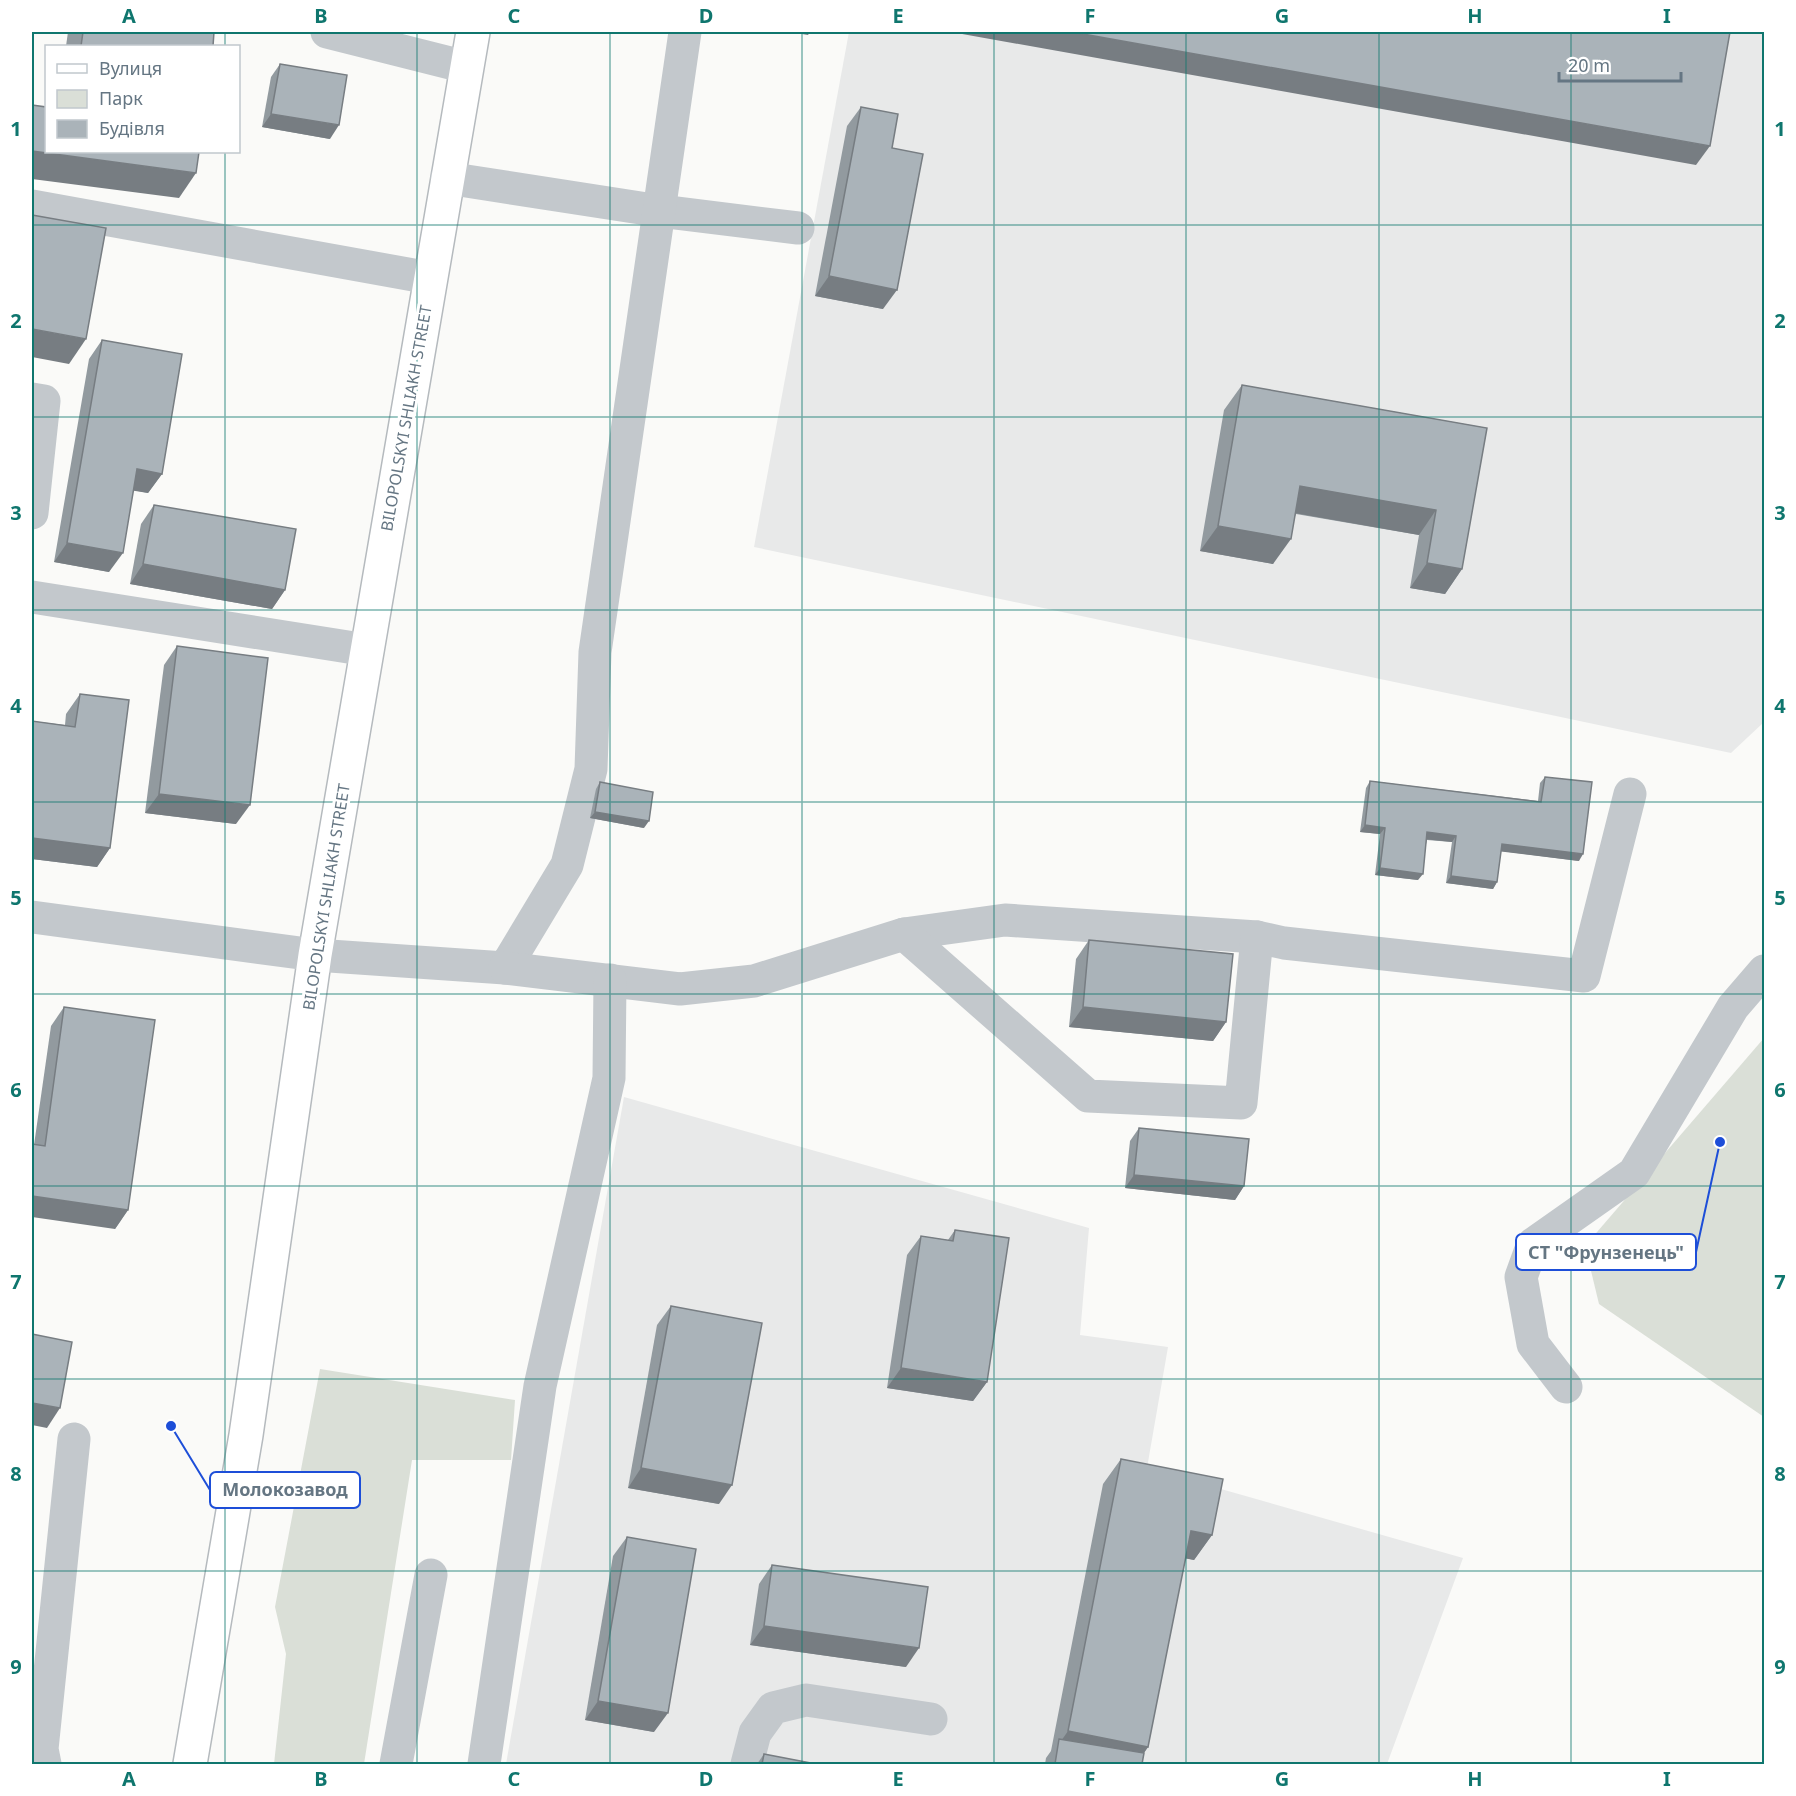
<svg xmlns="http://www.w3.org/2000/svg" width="1796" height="1796" viewBox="0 0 1796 1796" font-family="'Noto Sans',sans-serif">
<rect width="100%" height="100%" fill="#fafaf8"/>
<!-- built -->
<g fill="#e8e9e9">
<path d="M 849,32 L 1764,32 L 1764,722 L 1731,753 L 754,547 Z"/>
<path d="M 624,1097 L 1089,1228 L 1080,1335 L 1168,1347 L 1147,1468 L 1463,1558 L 1387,1764 L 506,1764 Z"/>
</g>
<!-- green -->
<g fill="#dadfd7">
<path d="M 1764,1038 L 1764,1417 L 1599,1304 L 1585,1246 Z"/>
<path d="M 320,1369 L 515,1400 L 511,1460 L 412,1460 L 364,1764 L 274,1764 L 286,1654 L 275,1607 Z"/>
</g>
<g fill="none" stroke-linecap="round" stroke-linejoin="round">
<!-- major casing -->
<g stroke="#b5babe" stroke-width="36">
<path id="major" d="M 190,1764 L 246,1435 L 315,955 L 473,32"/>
</g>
<!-- minor -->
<g stroke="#c3c8cc" stroke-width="33">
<path d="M 327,32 L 466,67"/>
<path d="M 447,178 L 660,211 L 798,228"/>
<path d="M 32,206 L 430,278"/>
<path d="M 32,399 L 44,401 L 32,513"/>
<path d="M 32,597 L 367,650"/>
<path d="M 32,917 L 315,955 L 505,968 L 567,865 L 591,769 L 595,652 L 685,32"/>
<path d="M 904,934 L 1005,920 L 1257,937"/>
<path d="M 505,968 L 680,989 L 754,981 L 904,934 L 1088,1096 L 1241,1103 L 1257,937 L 1284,943 L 1584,976 L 1630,794"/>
<path d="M 1566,1387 L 1533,1344 L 1521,1277 L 1533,1244 L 1634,1173 L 1733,1007 L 1764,971"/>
<path d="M 45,1764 L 42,1749 L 74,1439"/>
<path d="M 396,1764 L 431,1575"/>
<path d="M 484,1764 L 540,1386 L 609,1078 L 610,980"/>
<path d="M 747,1764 L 755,1733 L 773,1708 L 806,1700 L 931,1719"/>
</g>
<!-- major -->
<use href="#major" stroke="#fff" stroke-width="33"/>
</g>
<!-- wall -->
<g fill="#929a9f">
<path d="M 68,32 L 214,32 L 213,46 L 66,46 Z"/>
<path d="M 280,64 L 330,139 L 262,127 L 271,77 Z"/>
<path d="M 861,107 L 892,148 L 883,309 L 815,296 L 847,126 Z"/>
<path d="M 102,340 L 162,474 L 148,493 L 133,490 L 109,572 L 54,562 L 89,359 Z"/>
<path d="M 1242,385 L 1487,428 L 1462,569 L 1445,594 L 1410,588 L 1419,535 L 1296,514 L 1273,564 L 1200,551 L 1224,410 Z"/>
<path d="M 154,505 L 285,590 L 272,609 L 130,584 L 141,524 Z"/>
<path d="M 177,646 L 236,824 L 145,813 L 164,665 Z"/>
<path d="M 80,694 L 110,848 L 97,867 L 32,859 L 32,721 L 65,725 L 66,714 Z"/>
<path d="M 1545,777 L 1579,861 L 1501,851 L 1497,882 L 1493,889 L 1446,883 L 1452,842 L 1427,840 L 1418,880 L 1375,875 L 1380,834 L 1360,832 L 1366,788 L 1370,781 L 1538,801 L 1540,783 Z"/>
<path d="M 600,782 L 644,828 L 590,818 L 596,789 Z"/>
<path d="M 1089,940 L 1226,1022 L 1213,1041 L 1069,1027 L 1076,959 Z"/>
<path d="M 64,1007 L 128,1210 L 115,1229 L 34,1145 L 51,1026 Z"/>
<path d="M 1139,1128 L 1244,1186 L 1235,1200 L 1125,1188 L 1130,1141 Z"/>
<path d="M 955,1230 L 987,1382 L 973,1401 L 887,1388 L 907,1255 L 921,1236 L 948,1240 Z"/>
<path d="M 671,1306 L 719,1504 L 628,1488 L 657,1325 Z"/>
<path d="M 1121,1459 L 1212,1535 L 1194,1560 L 1185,1558 L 1148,1747 L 1144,1753 L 1142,1764 L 1045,1764 L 1046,1758 L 1051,1751 L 1103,1484 Z"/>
<path d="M 627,1537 L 654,1732 L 585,1720 L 613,1556 Z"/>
<path d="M 772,1565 L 906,1667 L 750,1645 L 759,1584 Z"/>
<path d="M 764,1754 L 816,1764 L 757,1764 Z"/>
</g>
<!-- shaded-wall -->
<g fill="#777d82">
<path d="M 790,32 L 810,32 L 808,35 Z"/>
<path d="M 951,32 L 1072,32 L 1710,146 L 1696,165 Z"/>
<path d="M 271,114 L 339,125 L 330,139 L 262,127 Z"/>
<path d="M 32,151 L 196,173 L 179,198 L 32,179 Z"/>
<path d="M 829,276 L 897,290 L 883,309 L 815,296 Z"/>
<path d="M 32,329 L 86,339 L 69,364 L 32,357 Z"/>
<path d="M 137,469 L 162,474 L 148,493 L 123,489 Z"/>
<path d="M 1300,486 L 1436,510 L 1419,535 L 1283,511 Z"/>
<path d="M 1218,526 L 1291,539 L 1273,564 L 1200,551 Z"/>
<path d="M 67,543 L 123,553 L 109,572 L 54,562 Z"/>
<path d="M 1427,563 L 1462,569 L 1445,594 L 1410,588 Z"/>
<path d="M 143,564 L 285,590 L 272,609 L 130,584 Z"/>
<path d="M 159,794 L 250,805 L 236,824 L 145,813 Z"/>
<path d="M 595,812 L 649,821 L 644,828 L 590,818 Z"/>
<path d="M 1365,825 L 1385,828 L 1380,834 L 1360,832 Z"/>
<path d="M 1427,832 L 1456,836 L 1452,842 L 1423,839 Z"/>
<path d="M 32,838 L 110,848 L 97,867 L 32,859 Z"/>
<path d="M 1502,844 L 1583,854 L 1579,861 L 1497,851 Z"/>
<path d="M 1380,868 L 1423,874 L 1418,880 L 1375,875 Z"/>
<path d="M 1451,876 L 1497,882 L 1493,889 L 1446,883 Z"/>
<path d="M 1083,1007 L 1226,1022 L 1213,1041 L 1069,1027 Z"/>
<path d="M 1134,1175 L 1244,1186 L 1235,1200 L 1125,1188 Z"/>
<path d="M 32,1196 L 128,1210 L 115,1229 L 32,1217 Z"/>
<path d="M 901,1368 L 987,1382 L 973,1401 L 887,1388 Z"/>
<path d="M 32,1403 L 60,1408 L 47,1428 L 32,1425 Z"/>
<path d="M 641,1468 L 732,1485 L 719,1504 L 628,1488 Z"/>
<path d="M 1191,1531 L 1212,1535 L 1194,1560 L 1173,1556 Z"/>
<path d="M 764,1626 L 919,1648 L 906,1667 L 750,1645 Z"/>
<path d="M 598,1701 L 668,1713 L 654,1732 L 585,1720 Z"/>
<path d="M 1068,1731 L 1148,1747 L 1136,1764 L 1059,1744 Z"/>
</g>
<!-- building -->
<g fill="#aab3b9" stroke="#777d82" stroke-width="1.5">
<path d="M 83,32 L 214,32 L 213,46 L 81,46 Z"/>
<path d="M 1072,32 L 1730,32 L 1710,146 Z"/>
<path d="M 280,64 L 347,75 L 339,125 L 271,114 Z"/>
<path d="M 32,105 L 46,107 L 46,152 L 199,152 L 196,173 L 32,151 Z"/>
<path d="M 861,107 L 898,114 L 892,148 L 923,154 L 897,290 L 829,276 Z"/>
<path d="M 32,215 L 106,228 L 86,339 L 32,329 Z"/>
<path d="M 102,340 L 182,354 L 162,474 L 137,469 L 123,553 L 67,543 Z"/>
<path d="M 1242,385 L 1487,428 L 1462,569 L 1427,563 L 1436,510 L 1300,486 L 1291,539 L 1218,526 Z"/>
<path d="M 154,505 L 296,529 L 285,590 L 143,564 Z"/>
<path d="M 177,646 L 268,658 L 250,805 L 159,794 Z"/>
<path d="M 80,694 L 129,700 L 110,848 L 32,838 L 32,721 L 75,727 Z"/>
<path d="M 1545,777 L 1592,782 L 1583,854 L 1502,844 L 1497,882 L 1451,876 L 1456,836 L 1427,832 L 1423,874 L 1380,868 L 1385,828 L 1365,825 L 1370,781 L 1541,802 Z"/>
<path d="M 600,782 L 653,792 L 649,821 L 595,812 Z"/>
<path d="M 1089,940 L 1233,954 L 1226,1022 L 1083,1007 Z"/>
<path d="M 64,1007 L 155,1020 L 128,1210 L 32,1196 L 32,1144 L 45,1146 Z"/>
<path d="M 1139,1128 L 1249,1139 L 1244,1186 L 1134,1175 Z"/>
<path d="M 955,1230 L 1009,1238 L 987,1382 L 901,1368 L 921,1236 L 953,1241 Z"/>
<path d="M 671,1306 L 762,1323 L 732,1485 L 641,1468 Z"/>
<path d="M 32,1334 L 72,1342 L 60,1408 L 32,1403 Z"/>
<path d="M 1121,1459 L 1223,1479 L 1212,1535 L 1191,1531 L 1148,1747 L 1068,1731 Z"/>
<path d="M 627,1537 L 696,1549 L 668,1713 L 598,1701 Z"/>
<path d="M 772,1565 L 928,1587 L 919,1648 L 764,1626 Z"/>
<path d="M 1059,1739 L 1144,1753 L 1142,1764 L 1055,1764 Z"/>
<path d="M 764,1754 L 816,1764 L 762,1764 Z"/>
</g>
<!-- grid -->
<path fill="none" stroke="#0f766e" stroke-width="1.5" stroke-opacity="0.55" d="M 225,32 L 225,46M 417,32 L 417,1764M 610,32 L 610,1764M 802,32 L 802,1764M 994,32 L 994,1764M 1186,32 L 1186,1764M 1379,32 L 1379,1764M 1571,32 L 1571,1764M 225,152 L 225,1764M 32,225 L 1764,225M 32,417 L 1764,417M 32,610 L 1764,610M 32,802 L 1764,802M 32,994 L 1764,994M 32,1186 L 1764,1186M 32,1379 L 1764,1379M 32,1571 L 1764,1571"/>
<g text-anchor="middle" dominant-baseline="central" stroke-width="6" stroke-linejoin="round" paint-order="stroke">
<!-- street labels -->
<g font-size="16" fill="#657683" stroke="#fff">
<text transform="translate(406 418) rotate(-80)">BILOPOLSKYI SHLIAKH STREET</text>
<text transform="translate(326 897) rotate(-81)">BILOPOLSKYI SHLIAKH STREET</text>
</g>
</g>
<!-- callouts -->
<path fill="none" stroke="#1d4ed8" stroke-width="2" d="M1720 1142L1696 1252M171 1426L210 1490"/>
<g fill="#1d4ed8" stroke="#fff" stroke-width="2">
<circle cx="1720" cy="1142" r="6"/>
<circle cx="171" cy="1426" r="6"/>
</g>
<g fill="#fff" stroke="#1d4ed8" stroke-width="2">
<rect x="1516" y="1234" width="180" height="36" rx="6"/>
<rect x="210" y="1472" width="150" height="36" rx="6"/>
</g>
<g font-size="18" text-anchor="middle" font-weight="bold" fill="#657683">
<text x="1606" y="1259">СТ "Фрунзенець"</text>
<text x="285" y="1496">Молокозавод</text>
</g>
<!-- border -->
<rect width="1796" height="1796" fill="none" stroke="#ffffff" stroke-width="66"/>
<!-- legend -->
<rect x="45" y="45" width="195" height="108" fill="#ffffff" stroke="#c1c8cd" stroke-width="1.5"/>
<rect x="57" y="64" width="30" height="9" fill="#ffffff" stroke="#c1c8cd" stroke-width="1.5"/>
<text x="99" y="75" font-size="18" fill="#657683">Вулиця</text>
<rect x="57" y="90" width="30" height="18" fill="#dadfd7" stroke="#c1c8cd" stroke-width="1.5"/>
<text x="99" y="105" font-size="18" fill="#657683">Парк</text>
<rect x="57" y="120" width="30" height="18" fill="#aab3b9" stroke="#c1c8cd" stroke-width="1.5"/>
<text x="99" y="135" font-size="18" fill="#657683">Будівля</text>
<!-- scale -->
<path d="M1559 72v9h122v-9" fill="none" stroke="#657683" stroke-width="3"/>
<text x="1568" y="72" font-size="18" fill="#657683" stroke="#ffffff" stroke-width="4.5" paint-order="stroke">20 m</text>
<rect x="33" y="33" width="1730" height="1730" fill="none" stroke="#0f766e" stroke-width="2"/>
<g font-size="20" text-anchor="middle" font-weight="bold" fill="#0f766e">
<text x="129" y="23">A</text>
<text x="321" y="23">B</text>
<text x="514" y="23">C</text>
<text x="706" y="23">D</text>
<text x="898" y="23">E</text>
<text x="1090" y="23">F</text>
<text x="1282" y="23">G</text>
<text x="1475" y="23">H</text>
<text x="1667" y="23">I</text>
<text x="16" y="136">1</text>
<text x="1780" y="136">1</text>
<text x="16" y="328">2</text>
<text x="1780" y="328">2</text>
<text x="16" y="520">3</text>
<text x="1780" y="520">3</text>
<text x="16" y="713">4</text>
<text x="1780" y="713">4</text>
<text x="16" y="905">5</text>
<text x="1780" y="905">5</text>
<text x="16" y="1097">6</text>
<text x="1780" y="1097">6</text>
<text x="16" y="1289">7</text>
<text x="1780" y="1289">7</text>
<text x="16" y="1481">8</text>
<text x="1780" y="1481">8</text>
<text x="16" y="1674">9</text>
<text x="1780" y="1674">9</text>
<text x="129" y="1786">A</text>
<text x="321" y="1786">B</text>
<text x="514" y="1786">C</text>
<text x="706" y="1786">D</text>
<text x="898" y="1786">E</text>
<text x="1090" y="1786">F</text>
<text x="1282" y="1786">G</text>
<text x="1475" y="1786">H</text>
<text x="1667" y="1786">I</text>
</g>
</svg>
